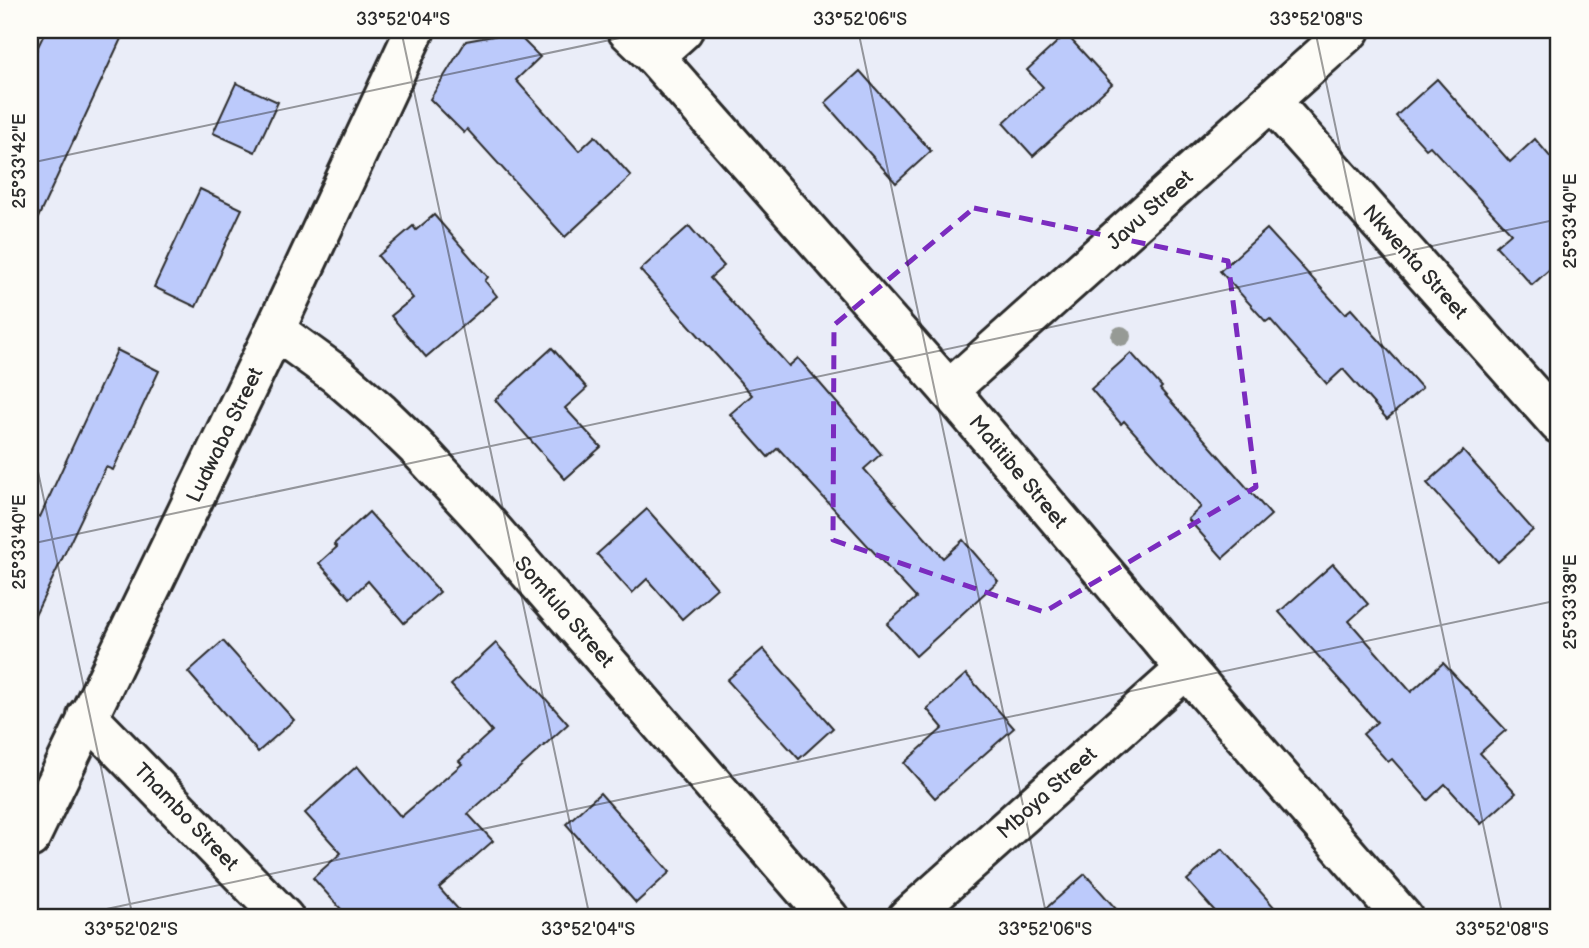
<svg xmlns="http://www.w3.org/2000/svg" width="1589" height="948" viewBox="0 0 1589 948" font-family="'Balsamiq Sans',sans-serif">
<rect width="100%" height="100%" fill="#eaedf8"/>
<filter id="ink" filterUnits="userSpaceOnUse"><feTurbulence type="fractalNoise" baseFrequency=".0143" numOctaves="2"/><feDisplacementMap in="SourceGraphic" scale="14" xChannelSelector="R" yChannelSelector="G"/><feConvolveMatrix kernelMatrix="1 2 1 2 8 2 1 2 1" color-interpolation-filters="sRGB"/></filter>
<g filter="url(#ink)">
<!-- building -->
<g fill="#bccafb" stroke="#2b2b2b" stroke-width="2">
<path d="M 46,30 L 125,30 L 30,235 L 30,63 Z"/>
<path d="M 515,32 L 540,57 L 516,80 L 579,151 L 595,136 L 631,176 L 565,237 L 467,129 L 464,133 L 430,99 L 466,41 Z"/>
<path d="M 1066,34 L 1112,84 L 1033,156 L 1003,123 L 1043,87 L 1027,70 Z"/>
<path d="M 860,71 L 931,151 L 896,183 L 825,103 Z"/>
<path d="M 1437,79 L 1510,162 L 1535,139 L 1559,167 L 1559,261 L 1532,285 L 1496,246 L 1511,233 L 1430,146 L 1426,149 L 1396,116 Z"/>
<path d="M 236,83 L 278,102 L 255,152 L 213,133 Z"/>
<path d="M 200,189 L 242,209 L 196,307 L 154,287 Z"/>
<path d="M 434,215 L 488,277 L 485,281 L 497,296 L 426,357 L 391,316 L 413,298 L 378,256 L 413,226 L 416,230 Z"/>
<path d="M 689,226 L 724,266 L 710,278 L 789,366 L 798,358 L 881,454 L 864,469 L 943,558 L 963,540 L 998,581 L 916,656 L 887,624 L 916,598 L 778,448 L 768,457 L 730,414 L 752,395 L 640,270 Z"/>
<path d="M 1267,229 L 1345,314 L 1351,309 L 1422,388 L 1387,419 L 1343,369 L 1327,384 L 1270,319 L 1266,322 L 1220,271 Z"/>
<path d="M 552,348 L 587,388 L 565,408 L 601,447 L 565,479 L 495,400 Z"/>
<path d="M 117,350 L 159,371 L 113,470 L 106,467 L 30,626 L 30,512 L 40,517 Z"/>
<path d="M 1131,353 L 1162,387 L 1160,389 L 1271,515 L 1223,558 L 1188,519 L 1201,507 L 1124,421 L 1121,424 L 1091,389 Z"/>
<path d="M 1463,451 L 1533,530 L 1498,562 L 1427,483 Z"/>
<path d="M 647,509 L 717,588 L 682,619 L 647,579 L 632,593 L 597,554 Z"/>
<path d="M 369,512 L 440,592 L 404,623 L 368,581 L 350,598 L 319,563 L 337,547 L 334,544 Z"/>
<path d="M 1333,564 L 1368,604 L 1349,621 L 1411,692 L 1443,663 L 1506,730 L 1480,753 L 1516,793 L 1481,824 L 1445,784 L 1428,800 L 1392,759 L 1388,762 L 1363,734 L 1377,722 L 1279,612 Z"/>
<path d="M 223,641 L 294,720 L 258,752 L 188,672 Z"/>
<path d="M 496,643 L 568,724 L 468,814 L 493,841 L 439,888 L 466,918 L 349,918 L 313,878 L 341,853 L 305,813 L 357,766 L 401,817 L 462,764 L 459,761 L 492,731 L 451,685 Z"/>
<path d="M 763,649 L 833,728 L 799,759 L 727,680 Z"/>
<path d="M 966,674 L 1014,728 L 935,798 L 904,763 L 943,728 L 927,709 Z"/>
<path d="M 600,793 L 670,872 L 636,903 L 566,824 Z"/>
<path d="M 1222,849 L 1284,918 L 1221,918 L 1187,880 Z"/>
<path d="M 1085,874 L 1124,918 L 1035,918 Z"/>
</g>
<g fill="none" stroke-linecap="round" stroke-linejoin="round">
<!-- minor casing -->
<g stroke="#2b2b2b" stroke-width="44">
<g id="minor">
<path d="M 627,30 L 654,56 L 949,390 L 1186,669 L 1403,918"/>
<path d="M 654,56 L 683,30"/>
<path d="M 1271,101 L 1559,424"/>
<path d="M 275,330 L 337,375 L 381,413 L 417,448 L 483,519 L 829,918"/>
<path d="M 949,390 L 1350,30"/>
<path d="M 87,716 L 284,918"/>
<path d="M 30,838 L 275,330 L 415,30"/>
<path d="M 907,918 L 1186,669"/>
</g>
</g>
<!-- minor -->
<use href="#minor" stroke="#fdfcf7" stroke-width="38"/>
</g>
<!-- trees -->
<circle fill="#969a95" cx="1121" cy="336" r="10"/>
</g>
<!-- marked area -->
<path fill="none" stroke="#7b2cbf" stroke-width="5" stroke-dasharray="14 9" stroke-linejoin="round" d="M 974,208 L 1228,261 L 1256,487 L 1044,612 L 833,540 L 834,325 Z"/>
<!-- ticks -->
<path fill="none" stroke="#2b2b2b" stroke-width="2" stroke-opacity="0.45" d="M 401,30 L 590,918M 858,30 L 1047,918M 1315,30 L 1503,918M 30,163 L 657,30M 30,434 L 133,918M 30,544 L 1559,219M 64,918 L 1559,600"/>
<g text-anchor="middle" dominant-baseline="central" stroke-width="5" stroke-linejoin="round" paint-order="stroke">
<!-- street labels -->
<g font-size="21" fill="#2b2b2b" stroke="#fdfcf7">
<text transform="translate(1150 210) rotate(-42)">Javu Street</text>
<text transform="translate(1415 262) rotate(48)">Nkwenta Street</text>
<text transform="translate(225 435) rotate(-64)">Ludwaba Street</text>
<text transform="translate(1018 472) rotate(50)">Matitibe Street</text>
<text transform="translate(564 612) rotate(49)">Somfula Street</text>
<text transform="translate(1047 793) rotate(-42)">Mboya Street</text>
<text transform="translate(186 817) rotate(46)">Thambo Street</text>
</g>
</g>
<!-- margin -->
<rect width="1589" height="948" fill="none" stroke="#fdfcf7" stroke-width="77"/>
<rect x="38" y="38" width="1512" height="871" fill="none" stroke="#2b2b2b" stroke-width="2.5"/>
<g font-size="18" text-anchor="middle" fill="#2b2b2b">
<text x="403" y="25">33°52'04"S</text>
<text x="860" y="25">33°52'06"S</text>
<text x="1316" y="25">33°52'08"S</text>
<text transform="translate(19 161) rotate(-90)" y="6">25°33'42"E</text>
<text transform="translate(1570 221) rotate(-90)" y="6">25°33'40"E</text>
<text transform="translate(19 542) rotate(-90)" y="6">25°33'40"E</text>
<text transform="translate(1570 602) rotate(-90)" y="6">25°33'38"E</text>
<text x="131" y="935">33°52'02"S</text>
<text x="588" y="935">33°52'04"S</text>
<text x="1045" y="935">33°52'06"S</text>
<text x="1502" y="935">33°52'08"S</text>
</g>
</svg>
